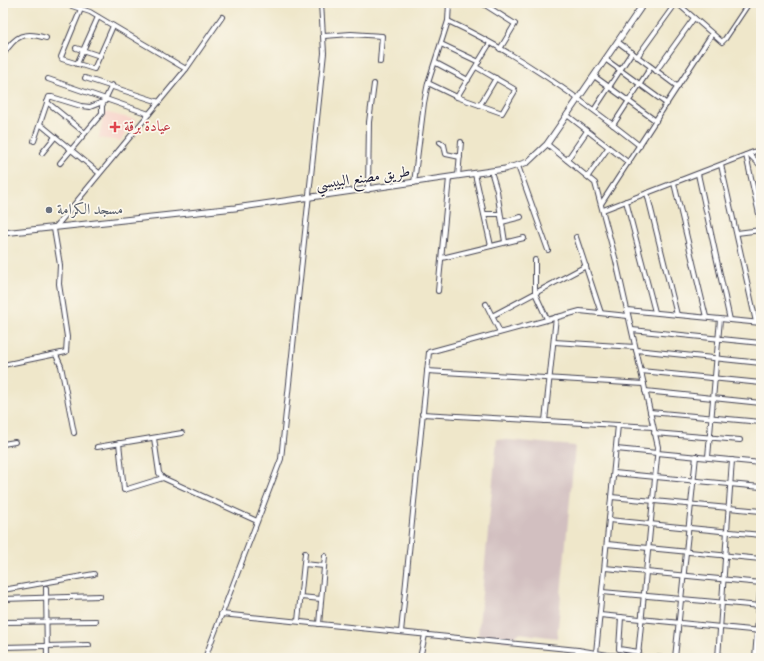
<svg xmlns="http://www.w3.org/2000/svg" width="764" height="661" viewBox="0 0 764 661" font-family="'Sorts Mill Goudy',Amiri,serif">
<rect width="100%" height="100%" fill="#fbf7ec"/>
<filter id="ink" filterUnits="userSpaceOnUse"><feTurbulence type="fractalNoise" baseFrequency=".025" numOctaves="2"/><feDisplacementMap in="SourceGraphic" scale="8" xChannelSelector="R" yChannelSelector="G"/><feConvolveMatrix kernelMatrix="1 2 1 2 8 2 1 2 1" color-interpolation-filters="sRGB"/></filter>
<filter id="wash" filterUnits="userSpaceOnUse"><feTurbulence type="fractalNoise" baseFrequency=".012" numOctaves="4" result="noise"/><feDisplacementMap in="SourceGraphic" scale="16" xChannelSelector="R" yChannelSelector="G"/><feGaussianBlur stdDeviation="0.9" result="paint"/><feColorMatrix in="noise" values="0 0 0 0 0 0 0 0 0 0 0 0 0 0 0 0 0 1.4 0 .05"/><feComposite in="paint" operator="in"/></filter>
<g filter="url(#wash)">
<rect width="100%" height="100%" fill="#efe7ca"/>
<!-- built -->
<path fill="#f7d1c8" d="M 104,112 L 137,120 L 120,141 L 99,138 Z"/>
<!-- industrial -->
<path fill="#d2bfc0" d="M 497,439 L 575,446 L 557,638 L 519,633 L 509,642 L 478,635 Z"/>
</g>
<g filter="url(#ink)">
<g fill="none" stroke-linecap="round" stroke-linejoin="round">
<!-- minor casing -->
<g stroke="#414050" stroke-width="6">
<g id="minor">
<path d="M 63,3 L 90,12 L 186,69"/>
<path d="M 482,3 L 515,24 L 500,49"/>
<path d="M 677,3 L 722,42 L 725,39 L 749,3"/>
<path d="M 81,9 L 61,57 L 62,59 L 94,69 L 113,26"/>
<path d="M 448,21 C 517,53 581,99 640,146"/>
<path d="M 324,36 L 351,34 L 382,36 L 380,62"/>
<path d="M 618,42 L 678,87"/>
<path d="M 441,44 L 479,62"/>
<path d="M 76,48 L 100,56"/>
<path d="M 3,55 C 15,35 25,31 46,38"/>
<path d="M 637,57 L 676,3"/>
<path d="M 605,59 L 667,104"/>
<path d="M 436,63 L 468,80"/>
<path d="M 77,64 L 98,17"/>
<path d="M 656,71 L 694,18"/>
<path d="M 594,76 L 656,121"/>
<path d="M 85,78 L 159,102"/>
<path d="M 48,79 L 149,114"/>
<path d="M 428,83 L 457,97 L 502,113 L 515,91 L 514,89 L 476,67"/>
<path d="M 457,97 L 490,43"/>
<path d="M 47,102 L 85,133"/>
<path d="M 480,105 L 496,78"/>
<path d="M 594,110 L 632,52"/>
<path d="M 567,115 L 629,163"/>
<path d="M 40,124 L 99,173"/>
<path d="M 613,125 L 651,67"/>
<path d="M 34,141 L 49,97 L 52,97 L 81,106 L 90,107 L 105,101"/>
<path d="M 440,142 L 444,145 L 446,154 L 460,157"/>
<path d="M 547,144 L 595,183 L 616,261 L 658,447 L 638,656"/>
<path d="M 42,153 L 55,137"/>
<path d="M 749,154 L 761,166"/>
<path d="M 746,155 L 761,223"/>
<path d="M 567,160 L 587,131"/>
<path d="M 60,163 L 102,113 L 102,106 L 112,85"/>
<path d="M 721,165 L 756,322"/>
<path d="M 518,166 L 548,250"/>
<path d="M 491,171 L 497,191 L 505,242"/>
<path d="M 475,174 L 491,246"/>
<path d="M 698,174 L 730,320"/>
<path d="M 458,176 L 461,142"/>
<path d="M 588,176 L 608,148"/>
<path d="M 414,183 L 424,103 L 428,83 L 448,21 L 449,3"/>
<path d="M 674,183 L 706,317"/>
<path d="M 368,190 L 369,122 L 374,84"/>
<path d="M 647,193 L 677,315"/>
<path d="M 626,201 L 655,312"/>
<path d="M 601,204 L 712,34"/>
<path d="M 603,210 L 761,149"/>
<path d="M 484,214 L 499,214"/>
<path d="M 502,222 L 521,217"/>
<path d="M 737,233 L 761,230"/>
<path d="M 576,237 L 601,313"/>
<path d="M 442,258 L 524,238"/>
<path d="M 535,260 L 535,293 L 547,319"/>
<path d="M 438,291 L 449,178"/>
<path d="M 486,304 L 500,332"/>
<path d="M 627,310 L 761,323"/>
<path d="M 492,316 L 586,266"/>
<path d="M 632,330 L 761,343"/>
<path d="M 554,342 L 635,347"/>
<path d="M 636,350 L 761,363"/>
<path d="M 56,355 L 61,366 L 74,433"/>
<path d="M 3,365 L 66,352 L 67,337 L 59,284 L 60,265 L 54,229 L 186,69 L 222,17"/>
<path d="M 427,371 L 644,384"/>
<path d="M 641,371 L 761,383"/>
<path d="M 645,391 L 761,403"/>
<path d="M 650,412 L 761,422"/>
<path d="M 422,414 L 653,427"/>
<path d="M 545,421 L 556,317"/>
<path d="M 654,433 L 740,440"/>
<path d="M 154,438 L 159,473 L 163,478 L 257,521"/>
<path d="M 119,443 L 124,490 L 163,478"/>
<path d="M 3,444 L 15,442"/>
<path d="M 97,447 L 182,433"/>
<path d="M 616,449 L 761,463"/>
<path d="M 708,457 L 720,319"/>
<path d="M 614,473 L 761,487"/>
<path d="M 611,497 L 761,511"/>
<path d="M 609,520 L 761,535"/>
<path d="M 607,544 L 761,559"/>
<path d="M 304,564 L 324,566"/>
<path d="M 605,568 L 761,583"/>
<path d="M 46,588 L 47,658"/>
<path d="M 3,590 L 94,574"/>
<path d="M 602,592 L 761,606"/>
<path d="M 301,597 L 321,599"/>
<path d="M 3,599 L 100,596"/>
<path d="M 221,614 L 578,650 L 608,655 L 663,658"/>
<path d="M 600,615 L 761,631"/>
<path d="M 621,617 L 619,649 L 639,652"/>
<path d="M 298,621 L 305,553"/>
<path d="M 3,622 L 96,621"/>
<path d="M 319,624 L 325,556"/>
<path d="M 401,632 L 429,352 L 580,311 L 628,316"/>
<path d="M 3,647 L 89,645"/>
<path d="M 596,653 L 618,425"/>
<path d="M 205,658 L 281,459 L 324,53 L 321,3"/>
<path d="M 420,658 L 425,635"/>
<path d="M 576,658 L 578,650"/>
<path d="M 675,658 L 696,456"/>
<path d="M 718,658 L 732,460"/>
<path d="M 755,658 L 761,578"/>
</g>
</g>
<!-- major casing -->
<g stroke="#414050" stroke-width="7">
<path id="major" d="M 3,233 L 235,208 L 505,169 L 528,162 L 547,144 L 644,3"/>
</g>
<!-- minor -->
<use href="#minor" stroke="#fff" stroke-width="4"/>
<!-- major -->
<use href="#major" stroke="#fff" stroke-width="5"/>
</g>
</g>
<!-- markers -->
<path fill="#e0444e" stroke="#fbf7ec" stroke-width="1.5" d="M113 121h4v4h4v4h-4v4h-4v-4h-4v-4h4z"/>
<circle fill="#6b7280" stroke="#fbf7ec" stroke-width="1.5" cx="49" cy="210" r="4"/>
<g text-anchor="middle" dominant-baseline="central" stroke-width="3.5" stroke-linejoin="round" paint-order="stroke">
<!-- health labels -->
<g font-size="15" fill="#be3a42" stroke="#fbf7ec" text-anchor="start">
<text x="124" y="127">عيادة برقة</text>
</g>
<!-- street labels -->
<g font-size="15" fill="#22223b" stroke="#fbf7ec">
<text transform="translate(363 179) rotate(-8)">طريق مصنع البيبسي</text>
</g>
<!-- worship labels -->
<g font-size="15" fill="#5b616d" stroke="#fbf7ec" text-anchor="start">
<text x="57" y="210">مسجد الكرامة</text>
</g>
</g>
<!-- margin -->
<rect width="764" height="661" fill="none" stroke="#fbf7ec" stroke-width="16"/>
</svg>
